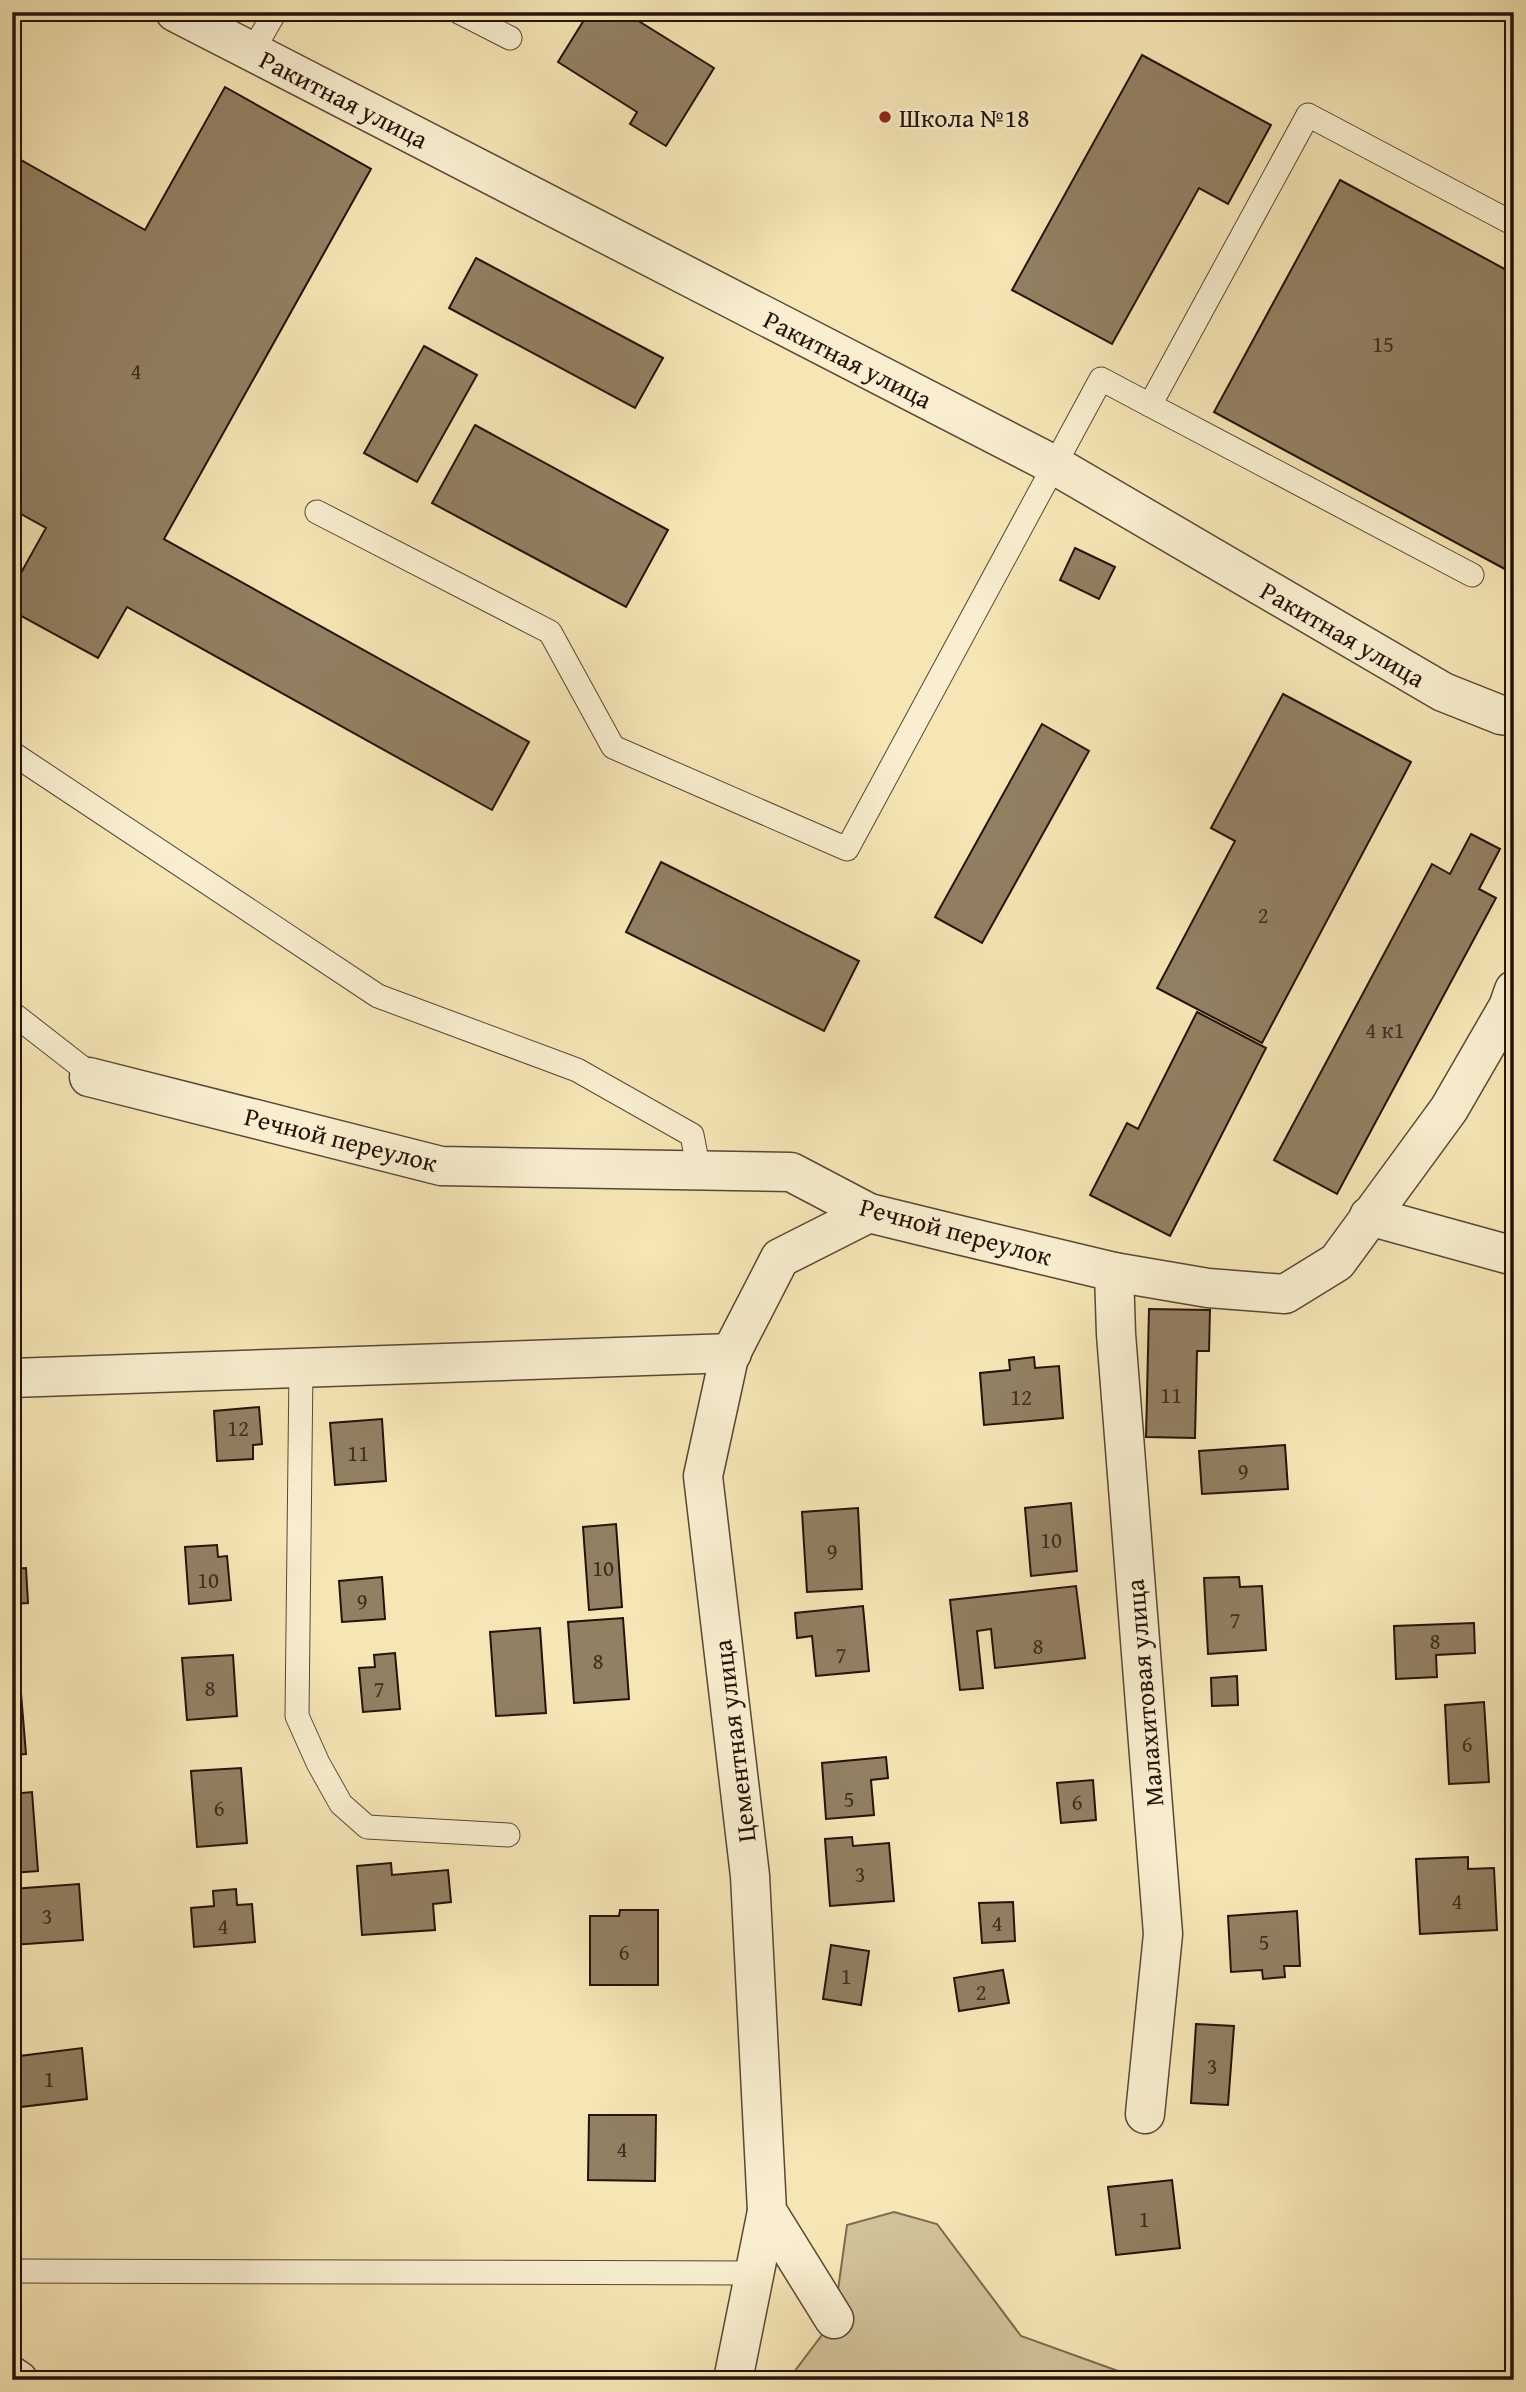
<svg xmlns="http://www.w3.org/2000/svg" width="1526" height="2392" viewBox="0 0 1526 2392" font-family="'Gentium Book Plus',serif">
<rect width="100%" height="100%" fill="#f6e6b6"/>
<filter id="stains"><feTurbulence type="fractalNoise" baseFrequency=".00286" numOctaves="4"/><feColorMatrix values="0 0 0 0 .2 0 0 0 0 .09 0 0 0 0 .02 0 0 0 .5 -.17"/></filter>
<radialGradient id="worn" r=".72"><stop offset=".6" stop-color="#630" stop-opacity="0"/><stop offset="1" stop-color="#630" stop-opacity=".3"/></radialGradient>
<!-- green -->
<path fill="#d2c299" stroke="#7c6a51" stroke-width="2" d="M 894,2212 L 937,2224 L 1021,2336 L 1143,2380 L 788,2380 L 834,2319 L 847,2225 Z"/>
<!-- building -->
<g fill="#928063" stroke="#251209" stroke-width="2">
<path d="M 589,12 L 624,12 L 714,68 L 666,146 L 630,124 L 637,112 L 558,62 Z"/>
<path d="M 1142,55 L 1271,125 L 1228,204 L 1199,188 L 1112,344 L 1012,290 Z"/>
<path d="M 225,87 L 371,169 L 164,539 L 529,742 L 492,810 L 127,607 L 98,658 L 12,611 L 12,589 L 46,528 L 12,509 L 12,155 L 145,230 Z"/>
<path d="M 1340,180 L 1514,274 L 1514,574 L 1214,412 Z"/>
<path d="M 476,258 L 663,358 L 635,408 L 449,308 Z"/>
<path d="M 424,346 L 477,375 L 417,482 L 364,453 Z"/>
<path d="M 475,425 L 668,530 L 626,607 L 432,503 Z"/>
<path d="M 1075,548 L 1115,567 L 1099,599 L 1060,580 Z"/>
<path d="M 1283,694 L 1411,762 L 1262,1043 L 1157,988 L 1235,841 L 1211,828 Z"/>
<path d="M 1042,724 L 1089,751 L 982,943 L 935,917 Z"/>
<path d="M 1471,834 L 1500,849 L 1479,889 L 1496,898 L 1337,1194 L 1274,1160 L 1432,864 L 1450,874 Z"/>
<path d="M 661,862 L 859,961 L 824,1031 L 626,932 Z"/>
<path d="M 1197,1012 L 1266,1048 L 1170,1236 L 1090,1195 L 1127,1123 L 1138,1129 Z"/>
<path d="M 1149,1309 L 1210,1310 L 1209,1351 L 1197,1351 L 1195,1438 L 1146,1437 Z"/>
<path d="M 1034,1357 L 1035,1368 L 1059,1366 L 1063,1418 L 984,1425 L 980,1373 L 1010,1370 L 1009,1360 Z"/>
<path d="M 259,1407 L 262,1444 L 253,1445 L 253,1459 L 217,1461 L 214,1411 Z"/>
<path d="M 382,1419 L 386,1481 L 335,1485 L 330,1423 Z"/>
<path d="M 13,1432 L 18,1493 L 12,1494 L 12,1433 Z"/>
<path d="M 1285,1445 L 1288,1489 L 1202,1494 L 1199,1451 Z"/>
<path d="M 1071,1503 L 1077,1571 L 1031,1576 L 1025,1508 Z"/>
<path d="M 858,1508 L 862,1589 L 807,1592 L 802,1512 Z"/>
<path d="M 616,1524 L 622,1607 L 589,1610 L 583,1527 Z"/>
<path d="M 217,1545 L 218,1557 L 227,1556 L 231,1600 L 189,1604 L 185,1547 Z"/>
<path d="M 26,1568 L 28,1603 L 12,1604 L 12,1569 Z"/>
<path d="M 382,1577 L 385,1619 L 342,1622 L 339,1581 Z"/>
<path d="M 1239,1577 L 1240,1587 L 1262,1586 L 1266,1650 L 1208,1654 L 1204,1578 Z"/>
<path d="M 1076,1586 L 1085,1658 L 995,1668 L 991,1629 L 977,1631 L 983,1688 L 960,1690 L 950,1600 Z"/>
<path d="M 863,1606 L 869,1671 L 816,1676 L 812,1636 L 797,1638 L 795,1613 Z"/>
<path d="M 623,1618 L 629,1699 L 574,1703 L 568,1622 Z"/>
<path d="M 1474,1623 L 1475,1653 L 1436,1655 L 1437,1677 L 1396,1679 L 1394,1626 Z"/>
<path d="M 540,1628 L 546,1713 L 496,1716 L 490,1632 Z"/>
<path d="M 395,1653 L 400,1709 L 363,1712 L 359,1668 L 375,1667 L 374,1655 Z"/>
<path d="M 233,1655 L 237,1716 L 187,1720 L 182,1658 Z"/>
<path d="M 1237,1676 L 1238,1705 L 1212,1706 L 1211,1678 Z"/>
<path d="M 21,1693 L 26,1754 L 12,1755 L 12,1694 Z"/>
<path d="M 1484,1702 L 1489,1782 L 1449,1784 L 1445,1705 Z"/>
<path d="M 886,1757 L 888,1778 L 871,1780 L 874,1815 L 826,1819 L 822,1763 Z"/>
<path d="M 241,1768 L 247,1843 L 197,1847 L 191,1771 Z"/>
<path d="M 1093,1780 L 1096,1820 L 1061,1823 L 1057,1783 Z"/>
<path d="M 32,1792 L 38,1871 L 12,1873 L 12,1794 Z"/>
<path d="M 852,1837 L 853,1846 L 889,1843 L 894,1901 L 830,1906 L 825,1839 Z"/>
<path d="M 1468,1857 L 1468,1869 L 1494,1868 L 1497,1930 L 1420,1934 L 1416,1859 Z"/>
<path d="M 391,1863 L 392,1875 L 448,1870 L 451,1902 L 433,1904 L 435,1930 L 362,1935 L 357,1866 Z"/>
<path d="M 79,1884 L 83,1940 L 12,1945 L 12,1889 Z"/>
<path d="M 236,1889 L 237,1905 L 252,1904 L 255,1942 L 194,1947 L 191,1908 L 214,1906 L 213,1891 Z"/>
<path d="M 1013,1902 L 1015,1941 L 982,1943 L 979,1903 Z"/>
<path d="M 620,1910 L 658,1910 L 658,1985 L 590,1985 L 590,1916 L 619,1916 Z"/>
<path d="M 1297,1911 L 1300,1966 L 1284,1966 L 1285,1977 L 1263,1979 L 1262,1970 L 1231,1972 L 1228,1916 Z"/>
<path d="M 831,1945 L 869,1951 L 861,2005 L 823,1999 Z"/>
<path d="M 1003,1970 L 1009,2003 L 959,2011 L 954,1978 Z"/>
<path d="M 1196,2024 L 1234,2026 L 1228,2105 L 1191,2103 Z"/>
<path d="M 82,2048 L 87,2099 L 12,2108 L 12,2057 Z"/>
<path d="M 589,2115 L 656,2115 L 655,2181 L 588,2180 Z"/>
<path d="M 1172,2180 L 1180,2248 L 1116,2255 L 1108,2187 Z"/>
</g>
<g fill="none" stroke-linecap="round" stroke-linejoin="round">
<!-- service casing -->
<g stroke="#594734" stroke-width="25">
<g id="service">
<path d="M 459,12 L 510,38"/>
<path d="M 252,52 L 275,12"/>
<path d="M 317,512 L 550,632 L 613,747 L 847,849 L 1101,379 L 1150,405"/>
<path d="M 1472,575 L 1150,405 L 1308,115 L 1514,224"/>
<path d="M 12,753 L 378,996 L 577,1070 L 692,1135 L 699,1171"/>
<path d="M 12,1013 L 93,1076"/>
<path d="M 301,1367 L 297,1716 L 318,1763 L 341,1804 L 367,1827 L 508,1835"/>
<path d="M 12,2271 L 755,2273"/>
</g>
</g>
<!-- minor casing -->
<g stroke="#594734" stroke-width="41">
<g id="minor">
<path d="M 175,12 L 1056,466 L 1443,692 L 1501,715 L 1514,717"/>
<path d="M 89,1077 L 441,1166 L 791,1172 L 869,1213 L 959,1235 L 1114,1272 L 1208,1288 L 1285,1294 L 1337,1262 L 1449,1109 L 1508,1007 L 1514,990"/>
<path d="M 1369,1216 L 1514,1256"/>
<path d="M 1114,1272 L 1116,1334 L 1163,1934 L 1145,2114"/>
<path d="M 12,1378 L 732,1353"/>
<path d="M 834,2319 L 767,2211 L 750,1876 L 703,1476 L 729,1357 L 780,1258 L 869,1213"/>
<path d="M 12,2376 L 18,2380"/>
<path d="M 733,2380 L 767,2211"/>
</g>
</g>
<!-- service -->
<use href="#service" stroke="#f9efd0" stroke-width="23"/>
<!-- minor -->
<use href="#minor" stroke="#f9efd0" stroke-width="38"/>
</g>
<!-- markers -->
<circle fill="#8f2418" stroke="#f9efd0" stroke-width="2.5" cx="885" cy="117" r="7"/>
<g text-anchor="middle" dominant-baseline="central" stroke-width="5" stroke-linejoin="round" paint-order="stroke">
<!-- number labels -->
<g font-size="23" fill="#402e20">
<text x="1383" y="343">15</text>
<text x="136" y="370">4</text>
<text x="1263" y="914">2</text>
<text x="1385" y="1029">4 к1</text>
<text x="1171" y="1394">11</text>
<text x="1021" y="1396">12</text>
<text x="238" y="1427">12</text>
<text x="358" y="1452">11</text>
<text x="1243" y="1470">9</text>
<text x="1051" y="1539">10</text>
<text x="832" y="1550">9</text>
<text x="603" y="1567">10</text>
<text x="208" y="1579">10</text>
<text x="362" y="1600">9</text>
<text x="1235" y="1619">7</text>
<text x="1435" y="1640">8</text>
<text x="1038" y="1645">8</text>
<text x="841" y="1654">7</text>
<text x="598" y="1660">8</text>
<text x="210" y="1687">8</text>
<text x="379" y="1688">7</text>
<text x="1467" y="1743">6</text>
<text x="849" y="1798">5</text>
<text x="1077" y="1801">6</text>
<text x="219" y="1807">6</text>
<text x="860" y="1873">3</text>
<text x="1457" y="1900">4</text>
<text x="47" y="1915">3</text>
<text x="997" y="1922">4</text>
<text x="223" y="1925">4</text>
<text x="1264" y="1941">5</text>
<text x="624" y="1951">6</text>
<text x="846" y="1975">1</text>
<text x="981" y="1991">2</text>
<text x="1212" y="2065">3</text>
<text x="49" y="2078">1</text>
<text x="622" y="2148">4</text>
<text x="1144" y="2218">1</text>
</g>
<!-- street labels -->
<g font-size="26" fill="#251209" stroke="#f9efd0">
<text transform="translate(344 99) rotate(27)">Ракитная улица</text>
<text transform="translate(848 359) rotate(27)">Ракитная улица</text>
<text transform="translate(1343 634) rotate(30)">Ракитная улица</text>
<text transform="translate(341 1139) rotate(14)">Речной переулок</text>
<text transform="translate(956 1231) rotate(15)">Речной переулок</text>
<text transform="translate(1144 1693) rotate(-95)">Малахитовая улица</text>
<text transform="translate(734 1741) rotate(-97)">Цементная улица</text>
</g>
<!-- poi labels -->
<g font-size="26" fill="#251209" stroke="#f9efd0" text-anchor="start">
<text x="899" y="117">Школа №18</text>
</g>
</g>
<!-- margin -->
<rect width="1526" height="2392" fill="none" stroke="#f6e6b6" stroke-width="42"/>
<rect x="14" y="14" width="1498" height="2364" fill="none" stroke="#251209" stroke-width="3.5"/>
<rect x="21" y="21" width="1484" height="2350" fill="none" stroke="#251209" stroke-width="2"/>
<rect width="100%" height="100%" filter="url(#stains)"/>
<rect width="100%" height="100%" fill="url(#worn)"/>
</svg>
